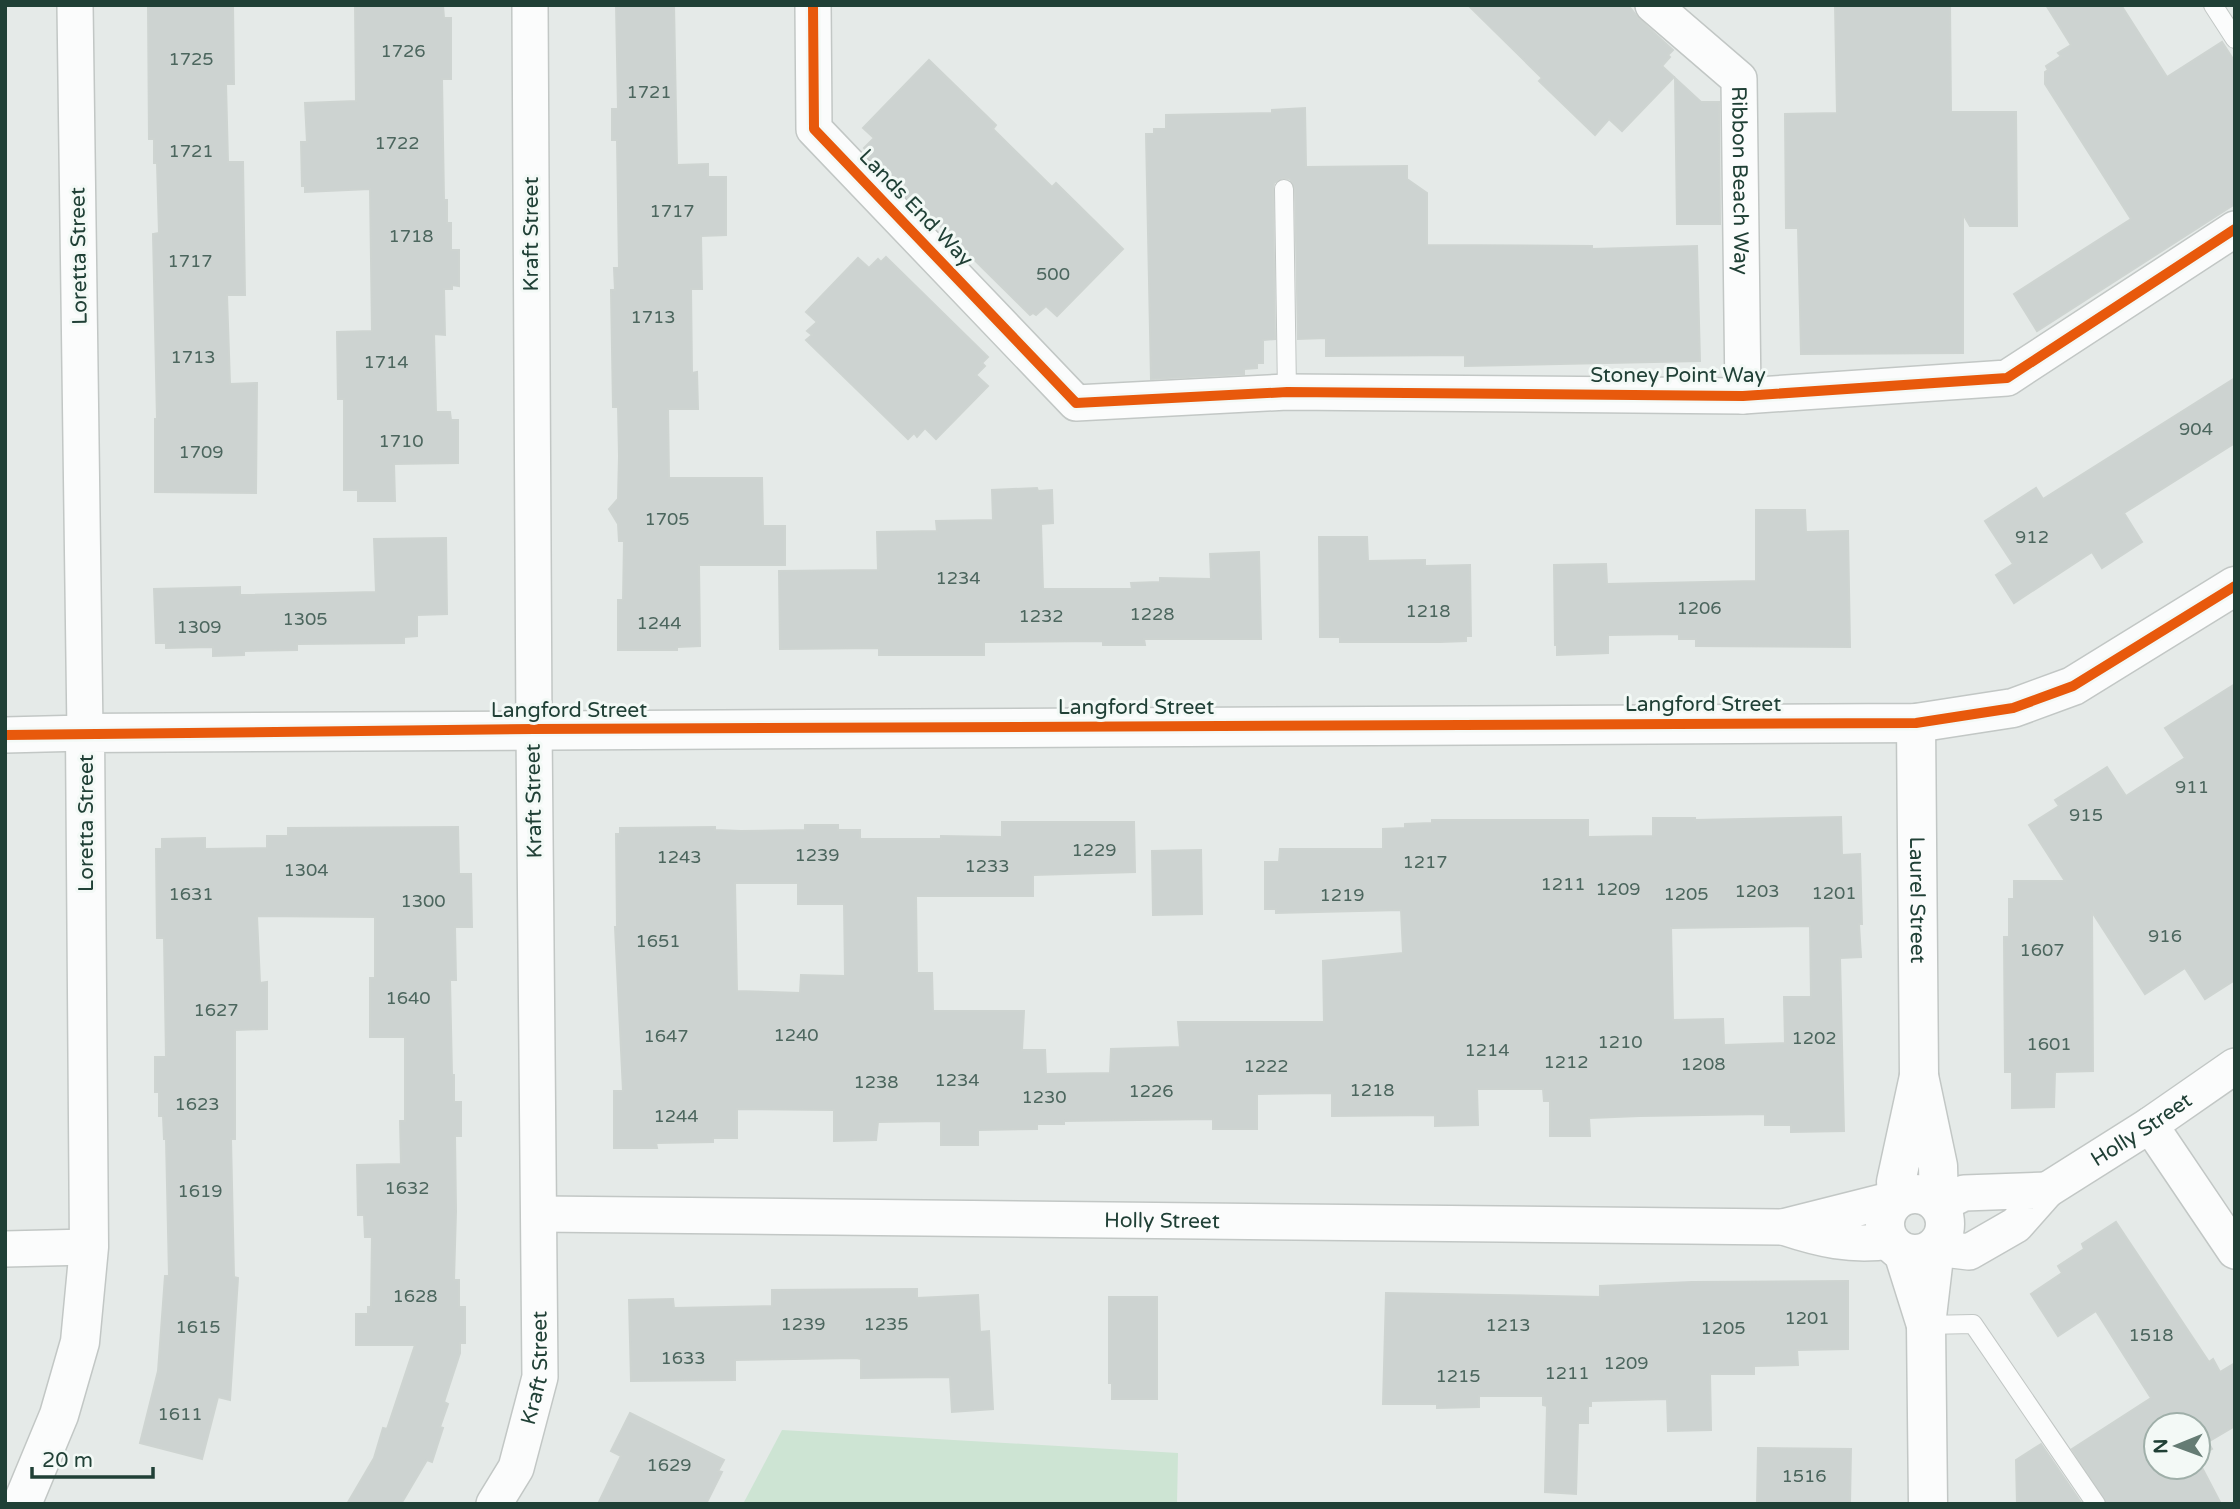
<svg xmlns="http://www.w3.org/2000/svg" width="2240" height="1509" viewBox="0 0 2240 1509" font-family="'Varela Round',sans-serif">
<rect width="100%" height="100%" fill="#e5eae8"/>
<!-- green -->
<path fill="#cde4d3" d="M 782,1430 L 1178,1453 L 1177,1504 L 743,1504 Z"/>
<!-- building -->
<g fill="#cdd3d1" stroke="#ced4d1" stroke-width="2" fill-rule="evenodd">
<path d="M 148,5 L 233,5 L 234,84 L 226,84 L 228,162 L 243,162 L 245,295 L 227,295 L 230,384 L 257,383 L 256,493 L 155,492 L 155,419 L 157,419 L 153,234 L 159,233 L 157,163 L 154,163 L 154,139 L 149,139 Z"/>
<path d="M 355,5 L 443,5 L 444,18 L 451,18 L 451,79 L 442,79 L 444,200 L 447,200 L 447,223 L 451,223 L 451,250 L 459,250 L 459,286 L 452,285 L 452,289 L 444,289 L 445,335 L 434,334 L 436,412 L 450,412 L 451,420 L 458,420 L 458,463 L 394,464 L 395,501 L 358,501 L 358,490 L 344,490 L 344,399 L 338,399 L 337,332 L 372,331 L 370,189 L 305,192 L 305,186 L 302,186 L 301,142 L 307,142 L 305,103 L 356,101 Z"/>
<path d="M 616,5 L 674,5 L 677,165 L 708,164 L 708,177 L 726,177 L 726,235 L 701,236 L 702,289 L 691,289 L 692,373 L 697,372 L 698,409 L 668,409 L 669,478 L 762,478 L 763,526 L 785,526 L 785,565 L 699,565 L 700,646 L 677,647 L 677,650 L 618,650 L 618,600 L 623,600 L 624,541 L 619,541 L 618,524 L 609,509 L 618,499 L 619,456 L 618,407 L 613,407 L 611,290 L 615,290 L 614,268 L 619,268 L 617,140 L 612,140 L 612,109 L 618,109 Z"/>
<path d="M 1468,5 L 1628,5 L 1640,20 L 1673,50 L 1668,55 L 1670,57 L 1662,66 L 1674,77 L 1622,131 L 1609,119 L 1595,135 L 1539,81 L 1542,78 Z"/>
<path d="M 1835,5 L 1950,5 L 1951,112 L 2016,112 L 2017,226 L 1970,226 L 1963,214 L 1963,353 L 1801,354 L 1798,228 L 1786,228 L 1785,114 L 1837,113 Z"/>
<path d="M 2046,5 L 2121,5 L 2167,77 L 2222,42 L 2235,62 L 2235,204 L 2037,331 L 2014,294 L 2131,219 L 2045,84 L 2045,72 L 2048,70 L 2046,66 L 2061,56 L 2058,53 L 2071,45 Z"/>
<path d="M 929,60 L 996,125 L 993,129 L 1052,187 L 1056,183 L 1123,249 L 1057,316 L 1046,306 L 1036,315 L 1033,313 L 1030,315 L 919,205 L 917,208 L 865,154 L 867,151 L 864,148 L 874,138 L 863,128 Z"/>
<path d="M 1675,78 L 1701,102 L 1719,102 L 1720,224 L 1677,224 Z"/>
<path d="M 1305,108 L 1306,167 L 1407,166 L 1407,179 L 1427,193 L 1427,245 L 1592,246 L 1592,249 L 1697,246 L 1700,361 L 1465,366 L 1465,355 L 1326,356 L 1326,338 L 1298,339 L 1295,189 L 1290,179 L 1283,178 L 1274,183 L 1273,189 L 1275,339 L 1263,340 L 1263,363 L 1257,363 L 1257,368 L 1244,369 L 1244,374 L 1151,379 L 1146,134 L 1154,134 L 1154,129 L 1166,129 L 1166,115 L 1272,113 L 1272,110 Z"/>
<path d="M 886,257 L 988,357 L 982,363 L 985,366 L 976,375 L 988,386 L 936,439 L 925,428 L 917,437 L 914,433 L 908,439 L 806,340 L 812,335 L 807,331 L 817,322 L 806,312 L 858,258 L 869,268 L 878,259 L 881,262 Z"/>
<path d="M 2235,378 L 2235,443 L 2124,513 L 2142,542 L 2102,568 L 2092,552 L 2014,603 L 1996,575 L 2013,564 L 1985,521 L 2036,488 L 2043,499 Z"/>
<path d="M 1037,488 L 1038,491 L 1052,490 L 1053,523 L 1041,524 L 1043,589 L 1132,589 L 1131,583 L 1160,582 L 1160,578 L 1211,579 L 1210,554 L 1259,552 L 1261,639 L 1144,639 L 1145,645 L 1103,645 L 1103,641 L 984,642 L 984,655 L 879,655 L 879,648 L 780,649 L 779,571 L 878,570 L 877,532 L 937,531 L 936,521 L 993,520 L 992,490 Z"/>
<path d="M 1756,510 L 1805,510 L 1806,532 L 1848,531 L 1850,647 L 1696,646 L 1696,639 L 1679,639 L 1679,634 L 1608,635 L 1608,653 L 1557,655 L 1557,645 L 1555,645 L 1554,565 L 1606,564 L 1607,584 L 1756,581 Z"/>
<path d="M 1319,537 L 1367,537 L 1368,561 L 1425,560 L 1425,566 L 1470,565 L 1471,636 L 1466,636 L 1466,641 L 1440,642 L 1340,642 L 1340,637 L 1320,637 Z"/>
<path d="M 446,538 L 447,614 L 417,615 L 417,636 L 404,637 L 404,643 L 297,644 L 297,650 L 244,651 L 244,655 L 213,656 L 213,647 L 166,648 L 166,643 L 156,643 L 154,589 L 240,587 L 240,595 L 376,592 L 374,539 Z"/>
<path d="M 2235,684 L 2235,980 L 2205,999 L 2185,968 L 2145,994 L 2092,912 L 2093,1071 L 2055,1072 L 2054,1107 L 2012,1108 L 2012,1072 L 2005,1072 L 2004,937 L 2009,937 L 2009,899 L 2014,899 L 2014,881 L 2065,881 L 2029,825 L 2059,806 L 2055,800 L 2107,767 L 2126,796 L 2185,758 L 2165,728 Z"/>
<path d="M 1841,817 L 1842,855 L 1860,854 L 1862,924 L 1859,924 L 1861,957 L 1840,958 L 1844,1131 L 1791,1132 L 1791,1125 L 1765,1125 L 1765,1114 L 1640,1116 L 1589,1118 L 1590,1136 L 1550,1136 L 1550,1101 L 1544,1101 L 1543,1089 L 1477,1089 L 1478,1125 L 1435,1126 L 1435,1115 L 1332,1116 L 1332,1093 L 1257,1094 L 1257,1129 L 1213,1129 L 1213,1119 L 1064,1121 L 1064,1124 L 1037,1124 L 1037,1129 L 978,1130 L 978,1145 L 941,1145 L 941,1121 L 878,1122 L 876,1140 L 834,1141 L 834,1110 L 737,1109 L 737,1138 L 713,1138 L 713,1142 L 656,1143 L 657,1148 L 614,1148 L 614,1091 L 623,1091 L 615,927 L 617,927 L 616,834 L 620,834 L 620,828 L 715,827 L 715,830 L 741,831 L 805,830 L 805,825 L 838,825 L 838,830 L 860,830 L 860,839 L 941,839 L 941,836 L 1002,837 L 1002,822 L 1134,822 L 1135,872 L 1033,875 L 1033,896 L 916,896 L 917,973 L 932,973 L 933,1011 L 1024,1011 L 1022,1050 L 1045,1050 L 1046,1074 L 1110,1073 L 1111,1049 L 1180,1047 L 1178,1022 L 1324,1022 L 1323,961 L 1403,953 L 1401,910 L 1276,913 L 1276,909 L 1265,909 L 1265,862 L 1279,862 L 1280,849 L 1383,849 L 1383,829 L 1405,828 L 1405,824 L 1432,823 L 1432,820 L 1588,820 L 1588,837 L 1653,836 L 1653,818 L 1695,818 L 1695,820 ZM 735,883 L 798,883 L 798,904 L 844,904 L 845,976 L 801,975 L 800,993 L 737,991 ZM 1810,926 L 1811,997 L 1784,997 L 1785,1043 L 1724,1045 L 1723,1019 L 1673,1020 L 1671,928 Z"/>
<path d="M 458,827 L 459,874 L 471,874 L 472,927 L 455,927 L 456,980 L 450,980 L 452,1075 L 454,1075 L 454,1102 L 461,1102 L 461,1136 L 455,1136 L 456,1211 L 454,1280 L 459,1280 L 459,1307 L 465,1307 L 465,1343 L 460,1343 L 460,1353 L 444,1402 L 448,1404 L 440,1427 L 443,1428 L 432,1462 L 427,1460 L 401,1504 L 347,1504 L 374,1458 L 383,1428 L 387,1429 L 415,1345 L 356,1345 L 356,1314 L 368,1314 L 368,1307 L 371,1307 L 372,1237 L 365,1237 L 364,1215 L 358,1215 L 357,1165 L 401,1164 L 400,1121 L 405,1121 L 405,1037 L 370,1037 L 370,978 L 375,978 L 375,917 L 257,916 L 260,983 L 267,982 L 267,1029 L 235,1030 L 235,1139 L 231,1139 L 234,1277 L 238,1278 L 230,1400 L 218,1397 L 202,1459 L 140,1443 L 158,1371 L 165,1276 L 169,1276 L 166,1139 L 164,1139 L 163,1116 L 159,1116 L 159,1092 L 155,1092 L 155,1057 L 166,1057 L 164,938 L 157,938 L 156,849 L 162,849 L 162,839 L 205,838 L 205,849 L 267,848 L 267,836 L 288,836 L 288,828 Z"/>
<path d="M 1201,850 L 1202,914 L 1153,915 L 1152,851 Z"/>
<path d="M 2116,1222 L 2209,1362 L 2213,1359 L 2220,1372 L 2235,1363 L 2235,1426 L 2208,1442 L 2212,1449 L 2198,1457 L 2198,1425 L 2156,1425 L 2156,1467 L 2198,1467 L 2198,1460 L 2221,1504 L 2107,1504 L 2072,1449 L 2151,1398 L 2096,1311 L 2058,1336 L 2031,1294 L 2062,1273 L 2058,1266 L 2084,1249 L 2082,1244 Z"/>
<path d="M 1848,1281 L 1848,1349 L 1797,1350 L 1798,1365 L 1754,1366 L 1754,1374 L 1710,1374 L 1711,1430 L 1668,1431 L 1667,1399 L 1591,1401 L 1591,1406 L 1588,1406 L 1588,1423 L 1578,1423 L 1576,1494 L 1545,1492 L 1547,1406 L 1543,1405 L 1543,1396 L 1479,1396 L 1479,1407 L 1437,1408 L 1437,1404 L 1383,1404 L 1386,1293 L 1600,1297 L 1600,1286 L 1692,1282 Z"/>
<path d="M 917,1289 L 917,1298 L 978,1295 L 980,1332 L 989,1331 L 993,1409 L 952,1412 L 950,1377 L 861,1378 L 861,1359 L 856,1358 L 735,1360 L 735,1380 L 631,1381 L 629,1300 L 673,1299 L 674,1308 L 772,1306 L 772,1290 Z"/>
<path d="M 1109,1297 L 1157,1297 L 1157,1399 L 1112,1399 L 1112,1383 L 1109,1383 Z"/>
<path d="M 630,1413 L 724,1460 L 718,1471 L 722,1472 L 706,1504 L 598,1504 L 621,1456 L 611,1451 Z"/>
<path d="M 2041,1444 L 2082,1504 L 2017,1504 L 2016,1460 Z"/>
<path d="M 1758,1448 L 1851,1449 L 1850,1504 L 1757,1504 Z"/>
</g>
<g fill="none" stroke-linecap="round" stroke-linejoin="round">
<!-- service casing -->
<g stroke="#c2c7c5" stroke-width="20">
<g id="service">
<path d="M 2213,5 L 2235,39"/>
<path d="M 1284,189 L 1287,392"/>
<path d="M 1926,1325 L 1973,1324 L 2096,1504"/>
</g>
</g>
<!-- minor casing -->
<g stroke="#c2c7c5" stroke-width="38">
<g id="minor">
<path d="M 813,5 L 814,129 L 1076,403 L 1287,392 L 1743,396 L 2007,378 L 2235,229"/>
<path id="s1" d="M 1653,5 L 1739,79 L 1743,396"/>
<path d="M 5,735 L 85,733 L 75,5"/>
<path d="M 2150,1125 L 2235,1251"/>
<path id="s2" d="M 2047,1190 L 2150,1125 L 2235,1066"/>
<path id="s3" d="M 539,1214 L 1783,1227"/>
<path d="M 1890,1241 C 1852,1247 1819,1239 1783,1227 L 1898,1198"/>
<path d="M 1935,1248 L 1969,1252 L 2016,1225 L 2047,1190 L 1964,1193 L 1939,1205"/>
<path d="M 5,1249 L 89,1247"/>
<path id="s4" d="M 494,1504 L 516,1468 L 540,1377 L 534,729 L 530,5"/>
</g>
</g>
<!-- tertiary casing -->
<g stroke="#c2c7c5" stroke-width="41">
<g id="tertiary">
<path id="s5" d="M 1916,723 L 1919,1076"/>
<circle cx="1915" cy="1224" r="30"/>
<path d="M 1898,1198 L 1896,1182 L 1919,1076 L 1938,1166 L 1939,1205"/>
<path d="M 1903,1252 L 1926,1325 L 1935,1248"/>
<path d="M 1926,1325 L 1928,1504"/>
<path d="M 22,1504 L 59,1415 L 80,1342 L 89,1247 L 85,733 L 1916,723 L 2013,708 L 2073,686 L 2235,586"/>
</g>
</g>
<!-- service -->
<use href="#service" stroke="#fbfcfc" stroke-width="18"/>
<!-- minor -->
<use href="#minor" stroke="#fbfcfc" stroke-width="35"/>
<!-- tertiary -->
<use href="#tertiary" stroke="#fbfcfc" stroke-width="38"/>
<!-- cycleway casing -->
<g stroke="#f3f9f6" stroke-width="15">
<g id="cycleway">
<path d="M 813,5 L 814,129 L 1076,403 L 1287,392 L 1743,396 L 2007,378 L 2235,229"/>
<path d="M 5,735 L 534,729 L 1916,723 L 2013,708 L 2073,686 L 2235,586"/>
</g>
</g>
<!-- cycleway -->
<use href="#cycleway" stroke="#e8590c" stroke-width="10"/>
</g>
<g text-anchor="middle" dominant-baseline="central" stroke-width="6" stroke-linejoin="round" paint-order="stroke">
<!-- number labels -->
<g font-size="18" fill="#4c665e">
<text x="403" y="51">1726</text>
<text x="191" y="59">1725</text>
<text x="649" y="92">1721</text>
<text x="397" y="143">1722</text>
<text x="191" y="151">1721</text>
<text x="672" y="211">1717</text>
<text x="411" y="236">1718</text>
<text x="190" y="261">1717</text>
<text x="1053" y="274">500</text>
<text x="653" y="317">1713</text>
<text x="193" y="357">1713</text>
<text x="386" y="362">1714</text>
<text x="2196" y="429">904</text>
<text x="401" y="441">1710</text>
<text x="201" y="452">1709</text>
<text x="667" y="519">1705</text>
<text x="2032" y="537">912</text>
<text x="958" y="578">1234</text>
<text x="1699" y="608">1206</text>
<text x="1428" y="611">1218</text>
<text x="1152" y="614">1228</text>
<text x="1041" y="616">1232</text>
<text x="305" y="619">1305</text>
<text x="659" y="623">1244</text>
<text x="199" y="627">1309</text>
<text x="2192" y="787">911</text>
<text x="2086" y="815">915</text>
<text x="1094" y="850">1229</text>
<text x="817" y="855">1239</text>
<text x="679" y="857">1243</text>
<text x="1425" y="862">1217</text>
<text x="987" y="866">1233</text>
<text x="306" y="870">1304</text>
<text x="1563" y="884">1211</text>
<text x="1618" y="889">1209</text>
<text x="1757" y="891">1203</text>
<text x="1834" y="893">1201</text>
<text x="191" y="894">1631</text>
<text x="1686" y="894">1205</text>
<text x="1342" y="895">1219</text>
<text x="423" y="901">1300</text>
<text x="2165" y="936">916</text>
<text x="658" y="941">1651</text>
<text x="2042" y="950">1607</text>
<text x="408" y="998">1640</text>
<text x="216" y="1010">1627</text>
<text x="796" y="1035">1240</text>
<text x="666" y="1036">1647</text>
<text x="1814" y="1038">1202</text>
<text x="1620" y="1042">1210</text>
<text x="2049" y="1044">1601</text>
<text x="1487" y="1050">1214</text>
<text x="1566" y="1062">1212</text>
<text x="1703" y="1064">1208</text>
<text x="1266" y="1066">1222</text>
<text x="957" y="1080">1234</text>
<text x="876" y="1082">1238</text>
<text x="1372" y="1090">1218</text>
<text x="1151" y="1091">1226</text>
<text x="1044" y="1097">1230</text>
<text x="197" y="1104">1623</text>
<text x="676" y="1116">1244</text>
<text x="407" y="1188">1632</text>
<text x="200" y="1191">1619</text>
<text x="415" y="1296">1628</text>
<text x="1807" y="1318">1201</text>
<text x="803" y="1324">1239</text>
<text x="886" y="1324">1235</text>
<text x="1508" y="1325">1213</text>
<text x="198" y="1327">1615</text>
<text x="1723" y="1328">1205</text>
<text x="2151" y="1335">1518</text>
<text x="683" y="1358">1633</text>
<text x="1626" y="1363">1209</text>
<text x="1567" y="1373">1211</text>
<text x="1458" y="1376">1215</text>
<text x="180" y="1414">1611</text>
<text x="669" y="1465">1629</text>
<text x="1804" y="1476">1516</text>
</g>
<!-- street labels -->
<g font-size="21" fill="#204036" stroke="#f3f9f6">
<text stroke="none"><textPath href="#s1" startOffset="215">Ribbon Beach Way</textPath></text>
<text transform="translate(916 208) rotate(46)">Lands End Way</text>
<text transform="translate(531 234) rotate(-90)">Kraft Street</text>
<text transform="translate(79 256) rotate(-91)">Loretta Street</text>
<text x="1678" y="375">Stoney Point Way</text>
<text x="1703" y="704">Langford Street</text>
<text x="1136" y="707">Langford Street</text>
<text x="569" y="710">Langford Street</text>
<text transform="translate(534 801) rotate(-91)">Kraft Street</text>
<text transform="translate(86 823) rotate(-90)">Loretta Street</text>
<text stroke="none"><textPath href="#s5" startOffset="177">Laurel Street</textPath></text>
<text stroke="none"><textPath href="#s2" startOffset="112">Holly Street</textPath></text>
<text stroke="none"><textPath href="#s3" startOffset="623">Holly Street</textPath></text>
<text stroke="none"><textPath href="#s4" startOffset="145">Kraft Street</textPath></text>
</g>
</g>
<!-- border -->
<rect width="2240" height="1509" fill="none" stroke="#204036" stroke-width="14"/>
<!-- north arrow -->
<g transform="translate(2177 1446) rotate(269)"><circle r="33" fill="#f3f9f6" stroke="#9fafa9" stroke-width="2"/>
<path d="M0-5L12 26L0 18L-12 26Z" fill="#657c74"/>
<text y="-10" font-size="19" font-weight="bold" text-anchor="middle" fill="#204036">N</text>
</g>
<!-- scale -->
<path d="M32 1467v10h121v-10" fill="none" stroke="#204036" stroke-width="3.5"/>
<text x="42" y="1467" font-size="21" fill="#204036" stroke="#f3f9f6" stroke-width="5" paint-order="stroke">20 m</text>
</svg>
